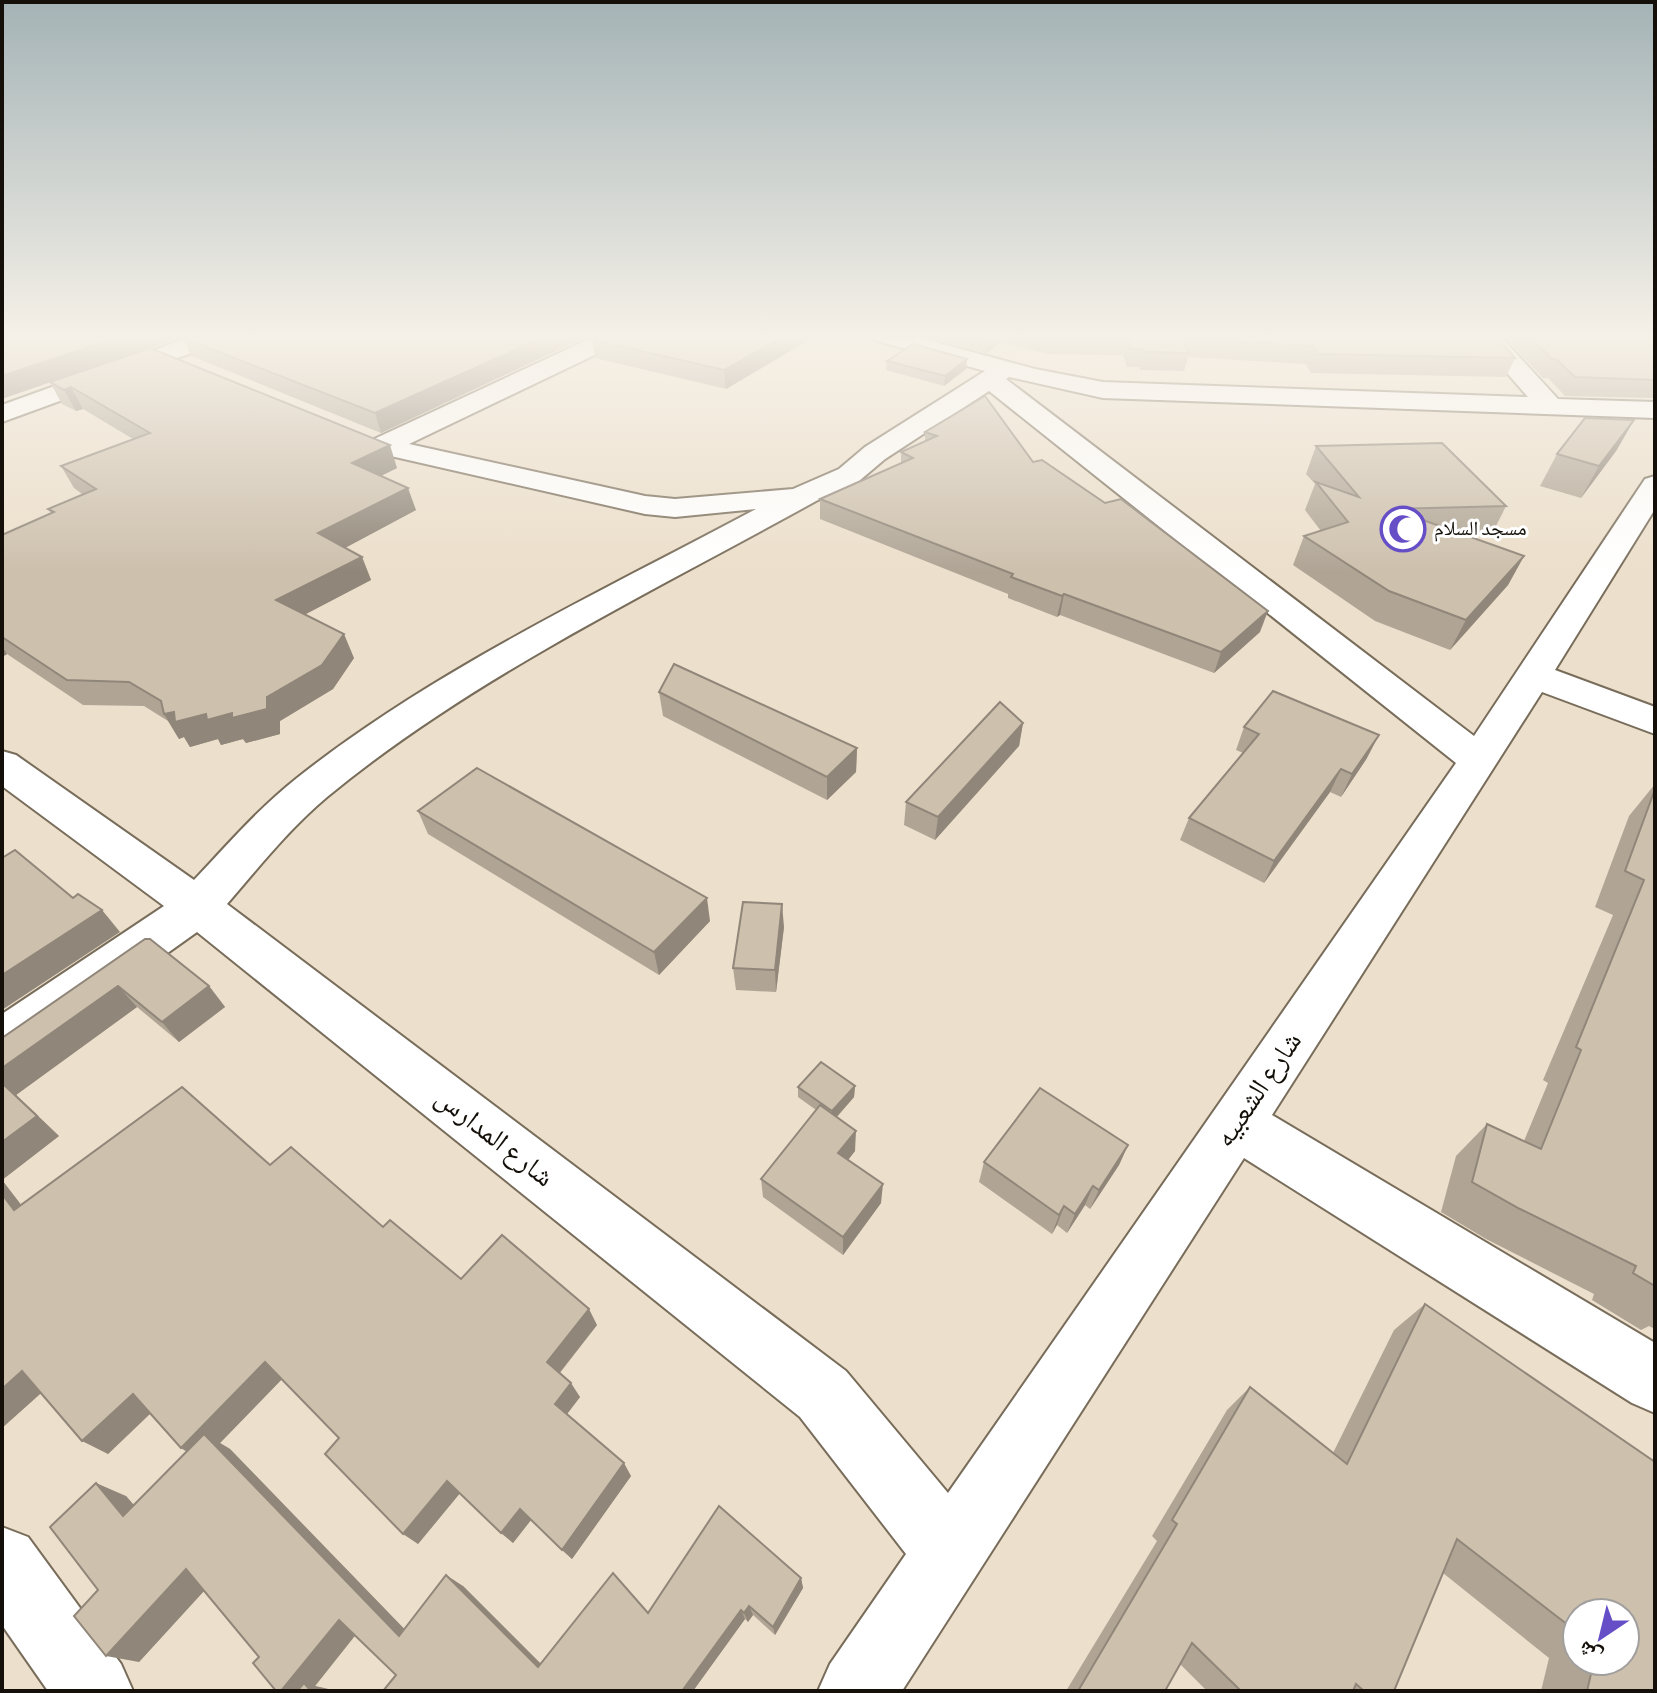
<svg xmlns="http://www.w3.org/2000/svg" width="1657" height="1693" viewBox="0 0 1657 1693" font-family="'Alegreya Sans','Noto Naskh Arabic',sans-serif">
<rect width="100%" height="100%" fill="#ecdfcb"/>
<g fill="none" stroke-linecap="round" stroke-linejoin="round">
<!-- minor casing -->
<g stroke="#786c5a" stroke-width="4">
<g id="minor">
<path d="M 196,335 L 231,335 L 227,340 L 2,422 L 2,405 Z"/>
<path d="M 598,335 L 630,335 L 626,340 L 409,444 L 645,496 L 675,499 L 793,489 L 839,469 L 865,447 L 985,371 L 874,340 L 870,335 L 910,335 L 1035,369 L 1103,382 L 1528,397 L 1474,335 L 1499,335 L 1558,399 L 1655,402 L 1655,418 L 1103,398 L 1009,377 L 1006,379 L 1474,736 L 1645,479 L 1655,476 L 1655,509 L 1555,670 L 1655,707 L 1655,734 L 1542,692 L 1272,1115 L 1655,1343 L 1655,1413 L 1632,1403 L 1244,1158 L 902,1691 L 818,1691 L 830,1664 L 906,1554 L 800,1417 L 197,932 L 20,1058 L 2,1064 L 2,1014 L 164,906 L 2,786 L 2,751 L 16,755 L 194,880 C 227,845 259,808 297,778 C 436,668 601,592 756,509 L 675,517 L 645,514 L 382,454 L 372,452 L 368,446 L 372,440 ZM 989,391 L 1456,763 L 948,1493 L 846,1371 L 227,904 C 259,867 289,829 327,797 C 471,678 652,592 816,501 L 859,481 L 885,459 Z"/>
<path d="M 2,1527 L 28,1537 L 121,1664 L 133,1691 L 48,1691 L 2,1625 Z"/>
</g>
</g>
<!-- minor -->
<use href="#minor" fill="#fff" fill-rule="evenodd"/>
</g>
<!-- wall -->
<g fill="#b0a595" fill-rule="evenodd">
<path d="M 2,335 L 186,335 L 150,348 L 397,468 L 381,476 L 416,510 L 345,548 L 362,557 L 371,580 L 305,614 L 354,658 L 333,689 L 280,721 L 280,734 L 246,743 L 243,739 L 221,745 L 218,739 L 190,747 L 184,737 L 179,739 L 168,721 L 144,706 L 83,705 L 7,654 L 2,657 L 2,535 L 51,513 L 48,509 L 82,494 L 74,488 L 61,466 L 133,439 L 83,409 L 76,411 L 62,404 L 50,382 Z"/>
<path d="M 191,335 L 590,335 L 381,433 L 191,356 L 183,338 Z"/>
<path d="M 602,335 L 817,335 L 726,389 L 595,358 L 593,340 Z"/>
<path d="M 935,335 L 1495,335 L 1515,358 L 1506,377 L 1311,373 L 1306,364 L 1188,357 L 1184,371 L 1140,370 L 1139,367 L 1127,367 L 1123,355 L 1047,354 L 1000,342 L 987,353 L 935,339 Z"/>
<path d="M 1502,335 L 1655,335 L 1655,398 L 1565,396 L 1548,378 L 1543,378 Z"/>
<path d="M 967,359 L 966,369 L 944,386 L 886,370 L 887,361 Z"/>
<path d="M 1634,420 L 1616,451 L 1581,498 L 1540,486 L 1557,454 Z"/>
<path d="M 925,432 L 1033,462 L 1260,632 L 1214,673 L 1060,615 L 1057,617 L 1008,598 L 1008,594 L 820,519 L 820,499 L 901,463 L 901,452 L 925,442 Z"/>
<path d="M 1316,446 L 1506,506 L 1492,534 L 1465,535 L 1524,556 L 1508,585 L 1450,650 L 1375,621 L 1293,565 L 1304,536 L 1321,531 L 1305,510 L 1315,484 L 1306,474 Z"/>
<path d="M 659,692 L 857,748 L 856,772 L 827,800 L 663,716 Z"/>
<path d="M 1023,723 L 1019,746 L 935,840 L 904,825 L 906,802 Z"/>
<path d="M 1244,727 L 1367,758 L 1341,797 L 1330,792 L 1264,883 L 1180,840 L 1189,818 L 1243,753 L 1236,750 Z"/>
<path d="M 1655,784 L 1655,1329 L 1649,1326 L 1641,1330 L 1592,1300 L 1594,1294 L 1486,1239 L 1441,1212 L 1456,1156 L 1487,1124 L 1524,1141 L 1548,1083 L 1543,1080 L 1613,915 L 1595,907 L 1629,816 Z"/>
<path d="M 418,811 L 710,921 L 659,975 L 428,834 Z"/>
<path d="M 784,927 L 776,992 L 736,990 L 733,968 Z"/>
<path d="M 145,939 L 209,986 L 225,1007 L 179,1042 L 137,1007 L 16,1095 L 59,1136 L 2,1180 L 21,1205 L 270,1165 L 383,1227 L 461,1279 L 597,1325 L 560,1373 L 580,1397 L 567,1414 L 631,1476 L 572,1559 L 531,1520 L 513,1543 L 460,1493 L 418,1544 L 339,1438 L 282,1379 L 220,1443 L 230,1449 L 404,1629 L 463,1586 L 541,1664 L 649,1613 L 801,1578 L 803,1588 L 775,1635 L 753,1615 L 748,1622 L 745,1619 L 693,1691 L 396,1675 L 355,1636 L 315,1686 L 328,1689 L 276,1691 L 259,1657 L 204,1591 L 139,1662 L 98,1590 L 126,1496 L 134,1505 L 187,1452 L 181,1448 L 150,1414 L 108,1454 L 41,1393 L 2,1428 L 2,1038 Z"/>
<path d="M 855,1086 L 854,1097 L 837,1117 L 855,1151 L 848,1160 L 881,1203 L 843,1255 L 763,1197 L 761,1179 L 816,1110 L 798,1097 L 798,1087 Z"/>
<path d="M 1128,1145 L 1119,1165 L 1090,1209 L 1085,1205 L 1067,1233 L 1057,1225 L 1052,1234 L 979,1182 L 984,1162 Z"/>
<path d="M 1425,1304 L 1655,1691 L 1541,1691 L 1549,1658 L 1443,1573 L 1394,1691 L 1207,1691 L 1180,1664 L 1165,1691 L 1066,1691 L 1157,1541 L 1152,1536 L 1227,1410 L 1250,1387 L 1333,1453 L 1394,1330 ZM 1577,1613 L 1625,1661 L 1577,1661 Z"/>
</g>
<!-- shaded-wall -->
<g fill="#908679">
<path d="M 125,335 L 186,335 L 2,399 L 2,376 Z"/>
<path d="M 548,335 L 590,335 L 381,433 L 375,413 Z"/>
<path d="M 786,335 L 817,335 L 726,389 L 724,370 Z"/>
<path d="M 988,335 L 1001,335 L 1000,342 L 987,353 Z"/>
<path d="M 967,359 L 966,369 L 944,386 L 945,376 Z"/>
<path d="M 71,387 L 83,409 L 76,411 L 64,390 Z"/>
<path d="M 1634,420 L 1616,451 L 1581,498 L 1599,466 Z"/>
<path d="M 390,445 L 397,468 L 360,486 L 352,463 Z"/>
<path d="M 408,488 L 416,510 L 328,557 L 318,533 Z"/>
<path d="M 1524,556 L 1508,585 L 1450,650 L 1466,620 Z"/>
<path d="M 362,557 L 371,580 L 287,624 L 276,600 Z"/>
<path d="M 1064,594 L 1060,615 L 1057,617 L 1062,596 Z"/>
<path d="M 1268,611 L 1260,632 L 1214,673 L 1221,652 Z"/>
<path d="M 344,634 L 354,658 L 333,689 L 280,721 L 280,734 L 246,743 L 243,739 L 221,745 L 218,739 L 190,747 L 184,737 L 179,739 L 164,714 L 174,712 L 206,714 L 267,697 Z"/>
<path d="M 2,646 L 7,654 L 2,657 Z"/>
<path d="M 1023,723 L 1019,746 L 935,840 L 938,817 Z"/>
<path d="M 1379,735 L 1367,758 L 1341,797 L 1352,774 Z"/>
<path d="M 857,748 L 856,772 L 827,800 L 827,777 Z"/>
<path d="M 1341,769 L 1330,792 L 1264,883 L 1274,861 Z"/>
<path d="M 707,898 L 710,921 L 659,975 L 654,952 Z"/>
<path d="M 782,904 L 784,927 L 776,992 L 775,970 Z"/>
<path d="M 102,910 L 120,932 L 2,1010 L 2,975 Z"/>
<path d="M 118,986 L 137,1007 L 16,1095 L 59,1136 L 2,1180 L 39,1228 L 14,1210 L 2,1194 L 2,1068 Z"/>
<path d="M 209,986 L 225,1007 L 179,1042 L 162,1022 Z"/>
<path d="M 855,1086 L 854,1097 L 832,1122 L 832,1111 Z"/>
<path d="M 856,1131 L 855,1151 L 838,1173 L 838,1153 Z"/>
<path d="M 1128,1145 L 1119,1165 L 1090,1209 L 1099,1190 Z"/>
<path d="M 883,1184 L 881,1203 L 843,1255 L 843,1237 Z"/>
<path d="M 1093,1186 L 1085,1205 L 1067,1233 L 1075,1214 Z"/>
<path d="M 1064,1206 L 1057,1225 L 1052,1234 L 1059,1215 Z"/>
<path d="M 589,1309 L 597,1325 L 556,1377 L 547,1362 Z"/>
<path d="M 265,1362 L 284,1377 L 220,1443 L 230,1449 L 418,1643 L 399,1636 L 204,1461 L 181,1448 Z"/>
<path d="M 22,1371 L 49,1386 L 2,1428 L 2,1389 Z"/>
<path d="M 571,1383 L 580,1397 L 564,1418 L 555,1404 Z"/>
<path d="M 133,1394 L 156,1408 L 108,1454 L 82,1441 Z"/>
<path d="M 624,1463 L 631,1476 L 572,1559 L 562,1550 Z"/>
<path d="M 447,1481 L 461,1492 L 418,1544 L 403,1534 Z"/>
<path d="M 96,1483 L 126,1496 L 153,1528 L 123,1516 Z"/>
<path d="M 520,1509 L 531,1520 L 513,1543 L 501,1533 Z"/>
<path d="M 186,1569 L 214,1580 L 139,1662 L 106,1656 Z"/>
<path d="M 446,1575 L 463,1586 L 551,1674 L 538,1667 Z"/>
<path d="M 801,1578 L 803,1588 L 775,1635 L 773,1627 Z"/>
<path d="M 749,1606 L 753,1615 L 748,1622 L 744,1613 Z"/>
<path d="M 741,1610 L 745,1619 L 693,1691 L 682,1691 Z"/>
<path d="M 339,1620 L 360,1629 L 315,1686 L 328,1689 L 330,1691 L 281,1691 Z"/>
</g>
<!-- building -->
<g fill="#cdc0ad" stroke="#908679" stroke-width="2">
<path d="M 2,335 L 125,335 L 2,376 Z"/>
<path d="M 191,335 L 548,335 L 375,413 L 183,338 Z"/>
<path d="M 602,335 L 786,335 L 724,370 L 593,340 Z"/>
<path d="M 1048,335 L 1495,335 L 1515,358 L 1318,354 L 1312,346 L 1182,338 L 1189,353 L 1144,352 L 1143,349 L 1131,349 L 1126,337 Z"/>
<path d="M 1528,335 L 1655,335 L 1655,380 L 1575,377 L 1557,360 L 1552,359 Z"/>
<path d="M 913,344 L 967,359 L 945,376 L 887,361 Z"/>
<path d="M 150,348 L 390,445 L 352,463 L 408,488 L 318,533 L 362,557 L 276,600 L 344,634 L 322,665 L 267,697 L 267,709 L 232,718 L 232,713 L 207,720 L 206,714 L 175,722 L 174,712 L 164,714 L 161,701 L 129,682 L 67,680 L 2,637 L 2,535 L 54,512 L 48,509 L 96,489 L 61,466 L 150,433 L 71,387 L 64,390 L 50,382 Z"/>
<path d="M 985,396 L 1033,462 L 1042,460 L 1105,503 L 1121,499 L 1268,611 L 1221,652 L 1064,594 L 1062,596 L 1011,577 L 1013,574 L 820,499 L 913,458 L 901,452 L 937,436 L 925,432 Z"/>
<path d="M 1585,418 L 1634,420 L 1599,466 L 1557,454 Z"/>
<path d="M 1442,443 L 1506,506 L 1392,509 L 1524,556 L 1466,620 L 1389,591 L 1304,536 L 1348,522 L 1316,482 L 1359,497 L 1316,446 Z"/>
<path d="M 674,664 L 857,748 L 827,777 L 659,692 Z"/>
<path d="M 1273,691 L 1379,735 L 1352,774 L 1341,769 L 1274,861 L 1189,818 L 1259,734 L 1244,727 Z"/>
<path d="M 1000,702 L 1023,723 L 938,817 L 906,802 Z"/>
<path d="M 477,768 L 707,898 L 654,952 L 418,811 Z"/>
<path d="M 1655,789 L 1655,1286 L 1633,1273 L 1636,1266 L 1520,1209 L 1472,1182 L 1487,1124 L 1541,1149 L 1581,1050 L 1576,1047 L 1644,880 L 1625,871 Z"/>
<path d="M 15,850 L 73,898 L 78,894 L 102,910 L 2,975 L 2,858 Z"/>
<path d="M 743,902 L 782,904 L 775,970 L 733,968 Z"/>
<path d="M 145,939 L 150,939 L 209,986 L 162,1022 L 118,986 L 2,1068 L 2,1038 Z"/>
<path d="M 821,1062 L 855,1086 L 832,1111 L 798,1087 Z"/>
<path d="M 2,1083 L 37,1116 L 2,1142 Z"/>
<path d="M 182,1087 L 270,1165 L 291,1147 L 383,1227 L 390,1220 L 461,1279 L 502,1235 L 589,1309 L 547,1362 L 571,1383 L 555,1404 L 624,1463 L 562,1550 L 520,1509 L 501,1533 L 447,1481 L 403,1534 L 325,1454 L 339,1438 L 265,1362 L 181,1448 L 133,1394 L 82,1441 L 22,1371 L 2,1389 L 2,1194 L 14,1210 Z"/>
<path d="M 1040,1088 L 1128,1145 L 1099,1190 L 1093,1186 L 1075,1214 L 1064,1206 L 1059,1215 L 984,1162 Z"/>
<path d="M 820,1105 L 856,1131 L 838,1153 L 883,1184 L 843,1237 L 761,1179 Z"/>
<path d="M 1425,1304 L 1655,1462 L 1655,1691 L 1587,1691 L 1594,1661 L 1625,1661 L 1625,1613 L 1577,1613 L 1577,1632 L 1457,1539 L 1394,1691 L 1364,1691 L 1356,1684 L 1353,1691 L 1241,1691 L 1192,1643 L 1165,1691 L 1078,1691 L 1177,1524 L 1172,1520 L 1250,1387 L 1347,1464 Z"/>
<path d="M 204,1434 L 399,1636 L 446,1575 L 538,1667 L 613,1573 L 648,1613 L 719,1506 L 801,1578 L 773,1627 L 749,1606 L 744,1613 L 741,1610 L 682,1691 L 383,1691 L 396,1675 L 339,1620 L 281,1691 L 276,1691 L 253,1663 L 259,1657 L 186,1569 L 106,1656 L 74,1616 L 98,1590 L 50,1527 L 96,1483 L 123,1516 Z"/>
<path d="M 304,1683 L 311,1691 L 297,1691 Z"/>
</g>
<!-- sky -->
<linearGradient id="sky" x2="0" y2="1"><stop stop-color="#a4b3b6"/><stop offset="0.59" stop-color="#f6f1e8"/><stop offset="1" stop-color="#f6f1e8" stop-opacity="0"/></linearGradient>
<rect width="1657" height="572" fill="url(#sky)"/>
<!-- icons -->
<defs>
<g id="mosque-ring" transform="scale(2.3)"><circle r="9.5" fill="#fff" stroke="#664ec7" stroke-width="1.5"/><path d="M3.5-4.9A6 6 0 1 0 3.5 4.9A5 5 0 1 1 3.5-4.9Z" fill="#664ec7"/></g>
</defs>
<g fill-rule="evenodd">
<use href="#mosque-ring" x="1403" y="529"/>
</g>
<g text-anchor="middle" dominant-baseline="central" stroke-width="6" stroke-linejoin="round" paint-order="stroke">
<!-- far-poi labels -->
<g font-size="20" fill="#141009" stroke="#fff" text-anchor="start">
<text x="1434" y="529">مسجد السلام</text>
</g>
<!-- near-street labels -->
<g font-size="28" fill="#141009" stroke="#fff">
<text transform="translate(1259 1090) rotate(-56)">شارع الشعبيه</text>
<text transform="translate(494 1138) rotate(38)">شارع المدارس</text>
</g>
</g>
<!-- border -->
<rect width="1657" height="1693" fill="none" stroke="#141009" stroke-width="8"/>
<!-- north arrow -->
<g transform="translate(1601 1637) rotate(215)"><circle r="38" fill="#ffffff" stroke="#a19f9d" stroke-width="2"/>
<path d="M0-6L14 30L0 20L-14 30Z" fill="#664ec7"/>
<text y="-12" font-size="22" font-weight="bold" text-anchor="middle" fill="#141009">ش</text>
</g>
</svg>
